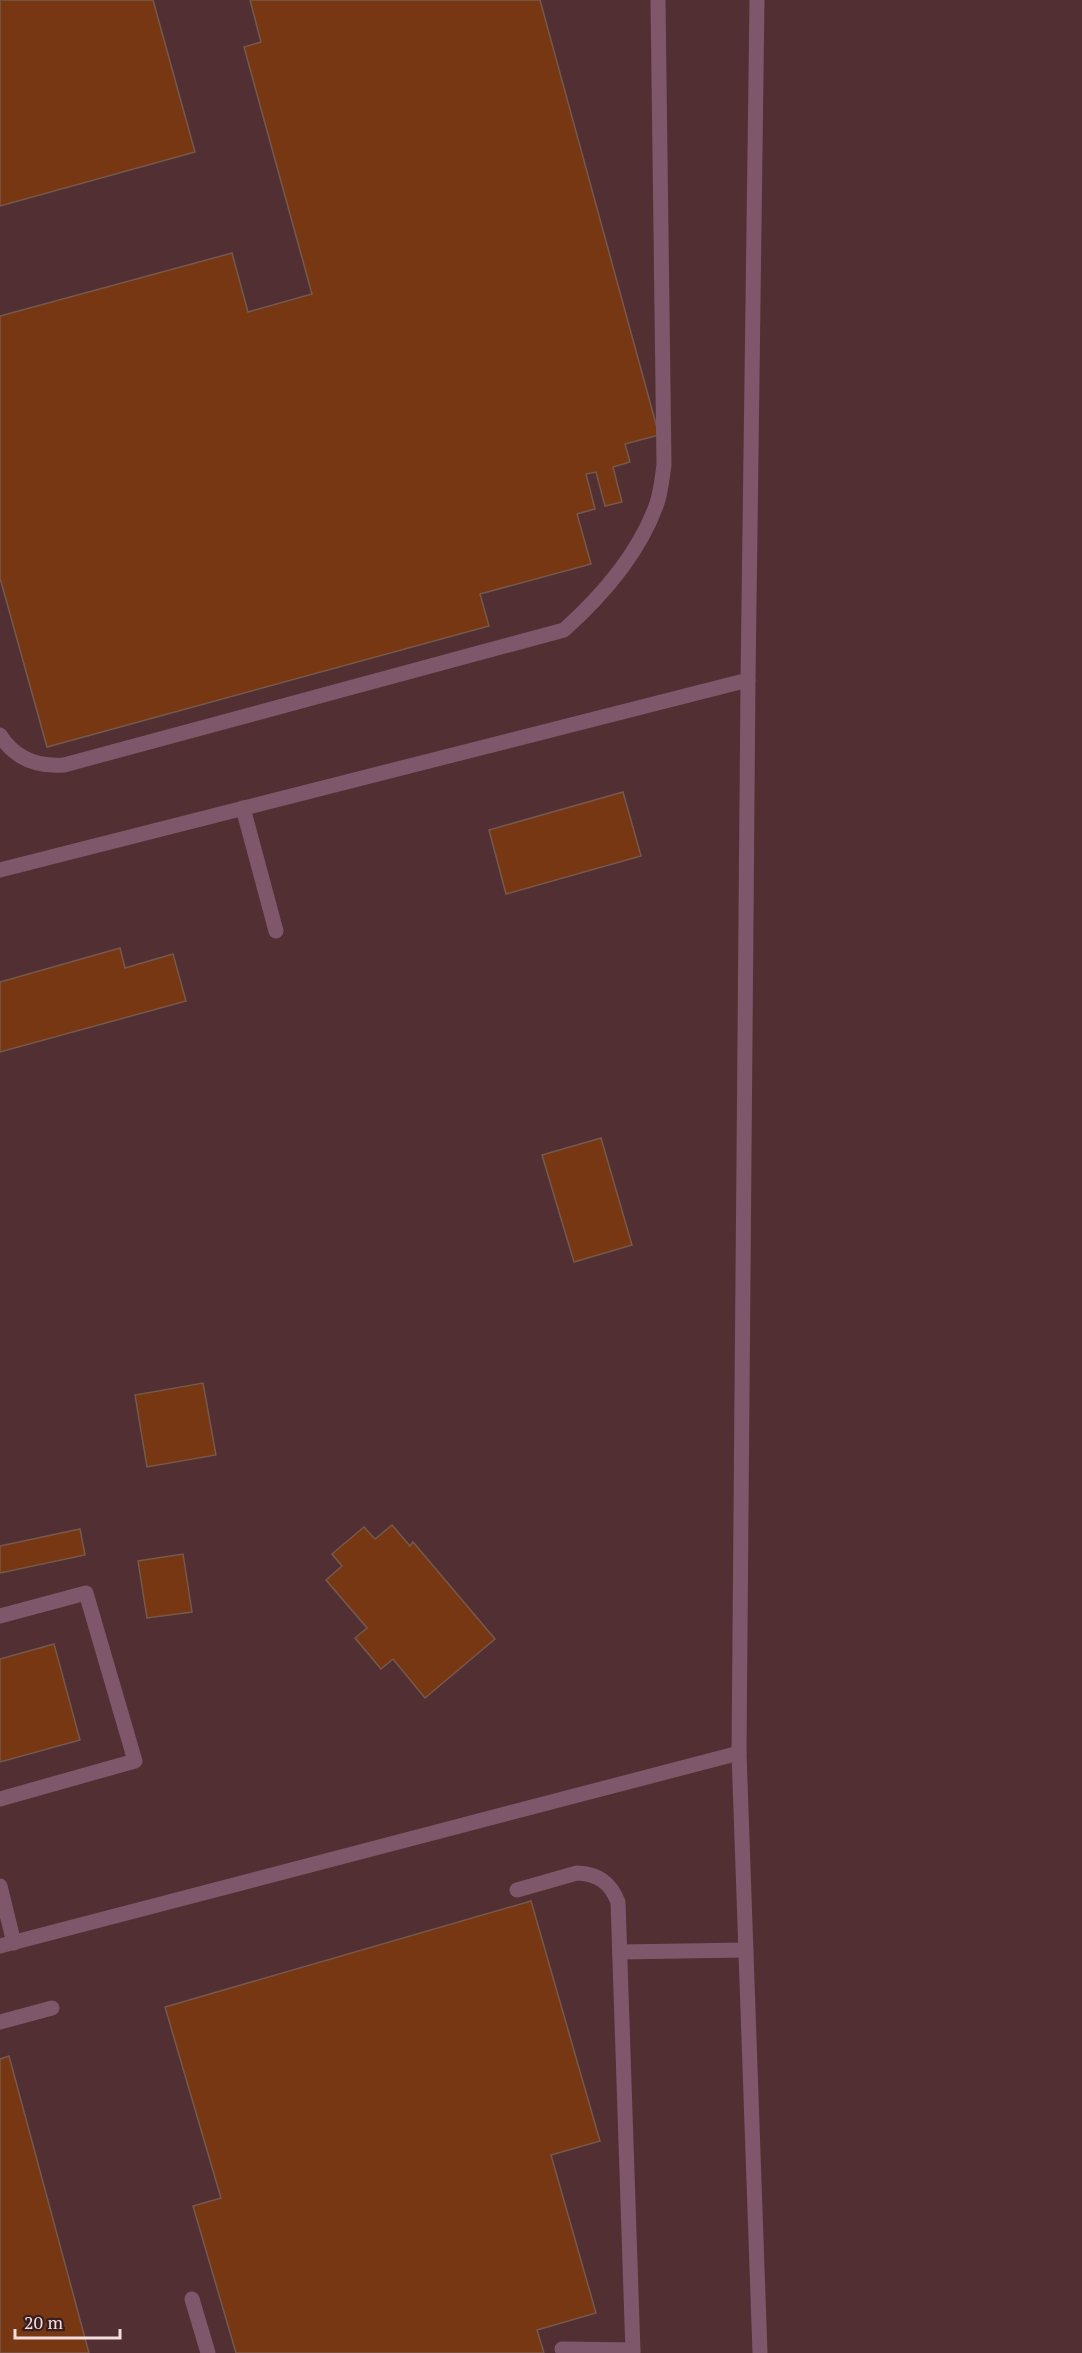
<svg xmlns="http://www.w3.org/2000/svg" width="1082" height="2353" viewBox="0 0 1082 2353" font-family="'PT Serif',serif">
<rect width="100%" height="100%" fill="#442829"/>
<!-- built -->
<rect fill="#522f32" x="0" y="0" width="1082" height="2353"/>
<!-- building -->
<g fill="#783713" stroke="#75594c" stroke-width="1.5">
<path d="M 0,0 L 153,0 L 195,152 L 0,206 Z"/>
<path d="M 250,0 L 540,0 L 659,435 L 625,444 L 630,462 L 613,467 L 622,502 L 605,506 L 596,472 L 586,474 L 595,509 L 577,514 L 591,564 L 480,594 L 489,626 L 47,747 L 0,578 L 0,316 L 232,253 L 248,312 L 312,294 L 244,47 L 261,42 Z"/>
<path d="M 623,792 L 641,856 L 506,894 L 489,830 Z"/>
<path d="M 120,948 L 125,968 L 173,954 L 186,1001 L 0,1052 L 0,982 Z"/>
<path d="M 601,1138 L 632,1245 L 574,1262 L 542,1155 Z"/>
<path d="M 203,1383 L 216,1455 L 147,1467 L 135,1395 Z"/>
<path d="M 392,1525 L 410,1546 L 413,1542 L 495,1639 L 425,1698 L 393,1659 L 381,1669 L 355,1638 L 367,1628 L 326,1580 L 342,1566 L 332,1554 L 364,1527 L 375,1539 Z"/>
<path d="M 80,1529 L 85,1555 L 0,1573 L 0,1546 Z"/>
<path d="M 183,1554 L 192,1612 L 147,1618 L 138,1561 Z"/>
<path d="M 54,1644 L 80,1740 L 0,1762 L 0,1659 Z"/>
<path d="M 531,1901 L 600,2141 L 551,2155 L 596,2313 L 537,2330 L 544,2353 L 236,2353 L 193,2206 L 221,2198 L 165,2007 Z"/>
<path d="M 9,2056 L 89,2353 L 0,2353 L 0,2059 Z"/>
</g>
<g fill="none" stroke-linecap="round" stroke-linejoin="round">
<!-- service -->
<g stroke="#7e576b" stroke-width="15">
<path d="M 757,0 L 748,680 L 739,1753 L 760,2353"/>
<path d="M 0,735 C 15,759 37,767 64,765 L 564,630 C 602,596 638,555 656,506 C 661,493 662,478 664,465 L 658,0"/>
<path d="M 243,808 L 276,931"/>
<path d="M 0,870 L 748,680"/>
<path d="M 0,1616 L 86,1593 L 135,1761 L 0,1799"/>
<path d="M 0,1886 L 14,1943"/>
<path d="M 517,1890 L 577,1873 C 598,1874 610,1882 618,1902 L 633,2353"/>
<path d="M 0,1946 L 739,1753"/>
<path d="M 620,1952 L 746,1950"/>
<path d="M 0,2022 L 52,2008"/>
<path d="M 192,2299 L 208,2353"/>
<path d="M 562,2349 L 633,2350"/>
</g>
</g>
<!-- scale -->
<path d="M15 2329v9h105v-9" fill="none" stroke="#f2dede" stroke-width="3"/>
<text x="24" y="2329" font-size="18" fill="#f2dede" stroke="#391e20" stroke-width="4.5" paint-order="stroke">20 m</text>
</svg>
